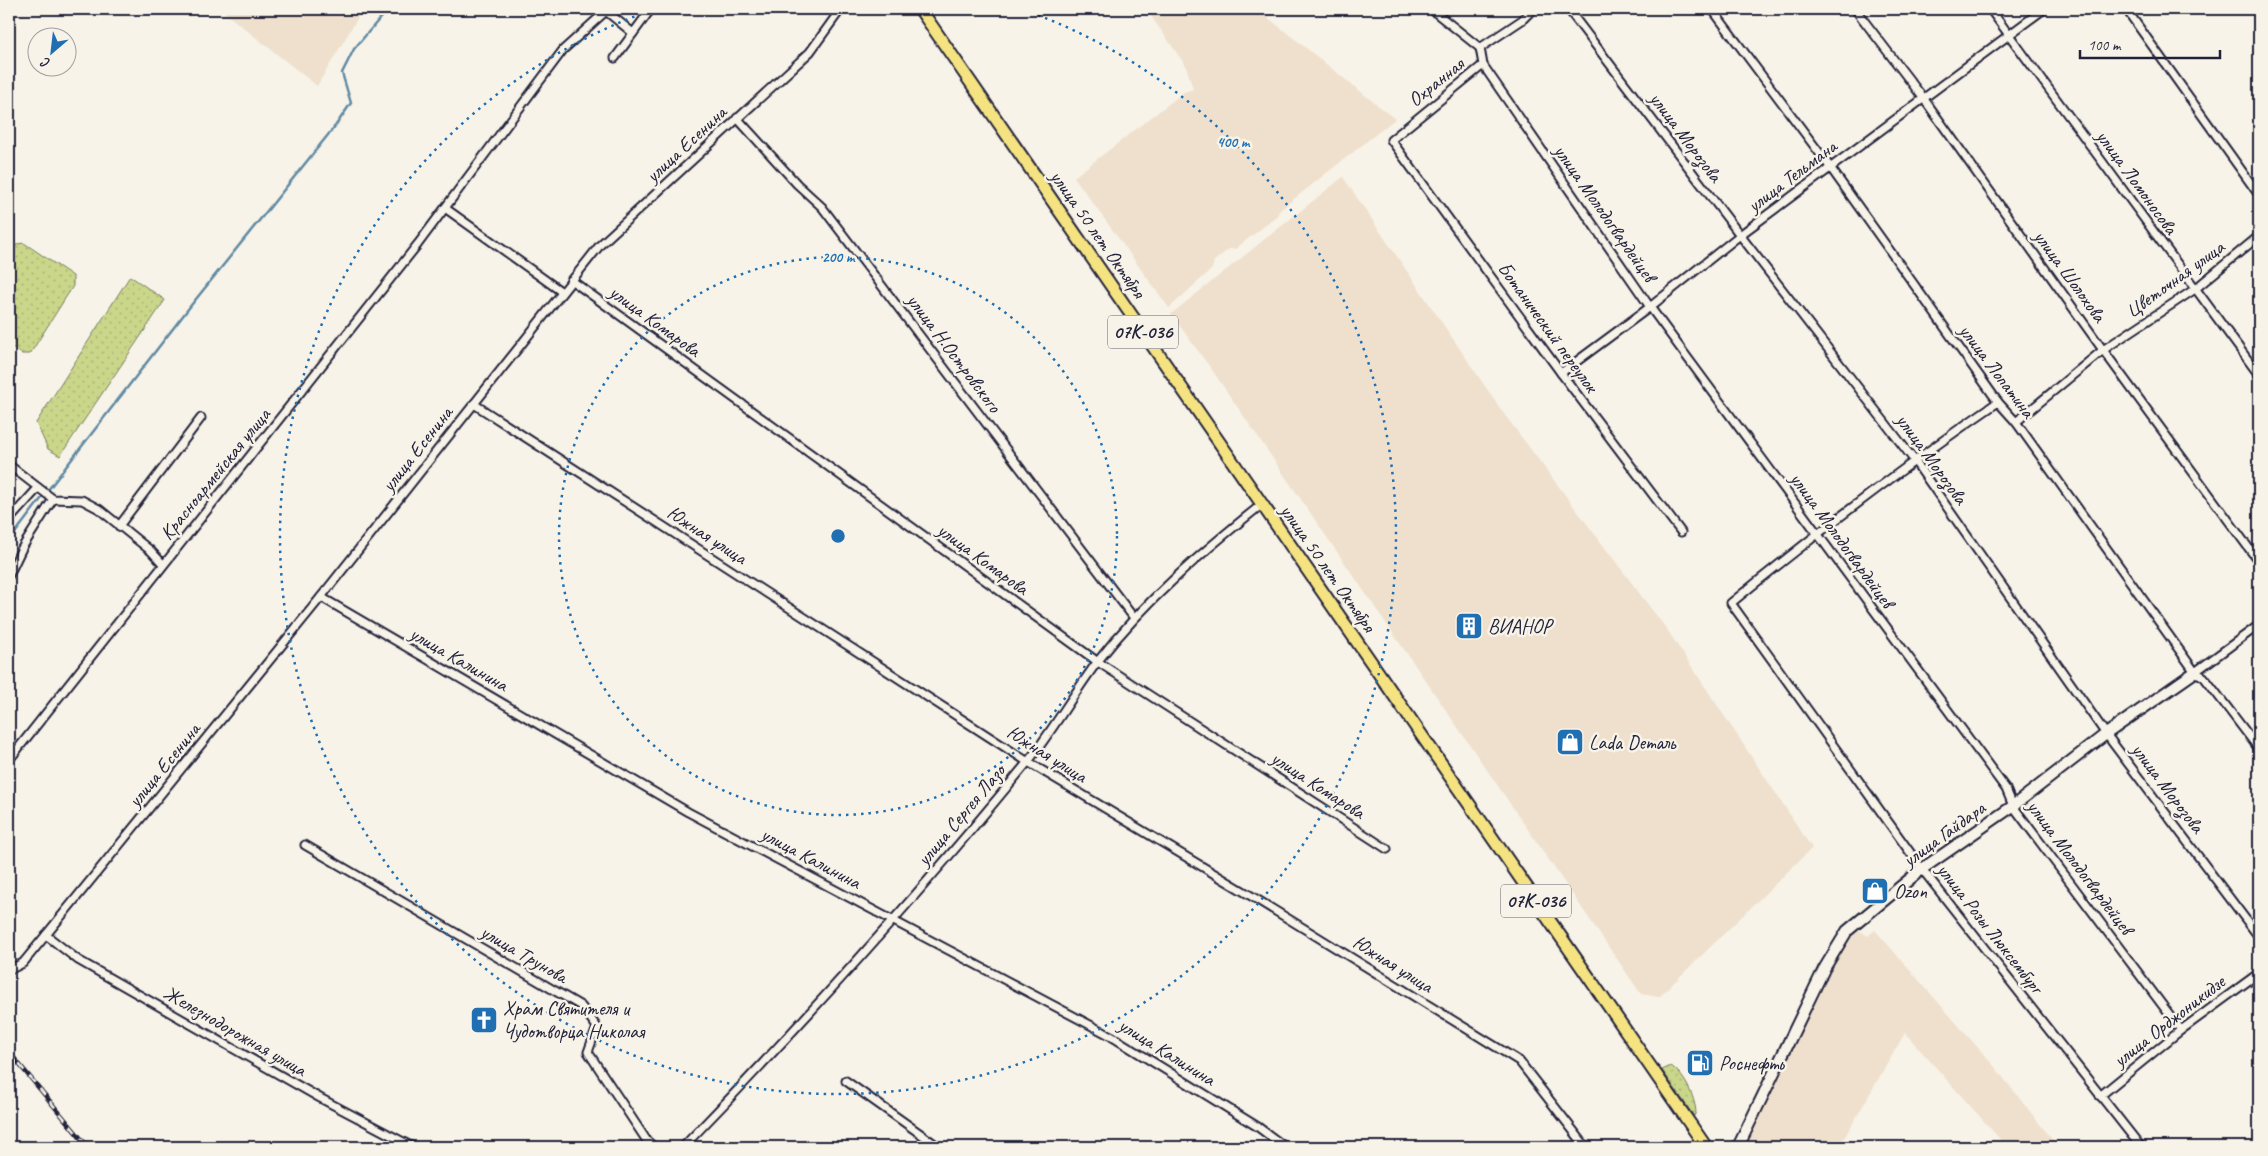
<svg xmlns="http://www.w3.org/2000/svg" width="2268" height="1156" viewBox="0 0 2268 1156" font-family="Caveat,sans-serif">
<defs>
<pattern id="grass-dots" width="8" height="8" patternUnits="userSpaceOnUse" patternTransform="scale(1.25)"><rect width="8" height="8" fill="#cad689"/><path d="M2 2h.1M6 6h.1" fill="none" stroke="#adb777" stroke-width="1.8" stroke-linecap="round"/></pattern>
</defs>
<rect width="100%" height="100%" fill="#f7f3e8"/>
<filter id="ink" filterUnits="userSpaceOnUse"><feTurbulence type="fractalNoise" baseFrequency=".02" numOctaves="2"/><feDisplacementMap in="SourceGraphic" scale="10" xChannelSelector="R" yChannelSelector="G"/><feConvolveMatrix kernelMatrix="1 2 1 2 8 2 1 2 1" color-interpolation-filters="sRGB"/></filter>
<g filter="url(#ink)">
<!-- built -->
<g fill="#efe0cd">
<path d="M 229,9 L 363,9 L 317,86 L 225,13 Z"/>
<path d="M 1146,9 L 1257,9 L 1395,119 L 1280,210 L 1276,217 L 1235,249 L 1229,249 L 1214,261 L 1212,269 L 1169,308 L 1074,177 L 1184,92 L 1193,89 L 1186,66 Z"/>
<path d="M 1343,177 L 1504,414 L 1668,631 L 1812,848 L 1659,997 L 1641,994 L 1212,370 L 1171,314 Z"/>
<path d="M 1875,930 L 1994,1066 L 2058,1147 L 2007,1147 L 1905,1033 L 1839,1147 L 1744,1147 L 1774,1082 L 1838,955 L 1856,931 L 1860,931 L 1868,936 Z"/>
</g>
<!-- grass -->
<g fill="url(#grass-dots)" stroke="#767c62">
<path d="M 24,243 L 73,276 L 73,286 L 30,354 L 22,354 L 9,345 L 9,257 L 17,244 Z"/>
<path d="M 130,276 L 165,300 L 60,456 L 48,449 L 36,423 Z"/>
<path d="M 1671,1066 C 1684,1074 1695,1097 1696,1112 L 1694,1116 L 1662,1070 Z"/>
</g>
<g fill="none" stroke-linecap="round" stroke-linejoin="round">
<!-- stream -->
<g stroke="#5f89a3" stroke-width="2.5">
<path d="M 48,490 L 192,304 L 336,125 L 351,103 L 342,73 L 354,49 L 388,9"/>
<path d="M 9,541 L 41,499"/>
</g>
<!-- street casing -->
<g stroke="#22223b" stroke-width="11">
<g id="street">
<path d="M 1431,9 L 1480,48"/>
<path d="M 1533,9 L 1522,20 L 1480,48 L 1483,65 L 1391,140 L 1561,373 L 1681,532"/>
<path d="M 1568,9 L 1740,235 L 1914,460 L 2106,734 L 2259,937"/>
<path d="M 1712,9 L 1830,167 L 1998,402 L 2016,422 L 2195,672 L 2204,677 L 2259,749"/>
<path d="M 1855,9 L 1924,99 L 2103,350 L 2259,562"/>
<path d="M 1990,9 L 2259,375"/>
<path d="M 2126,9 L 2259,195"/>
<path d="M 615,58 L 651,9"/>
<path d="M 1483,65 L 1650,307 L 2006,789 L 2013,806 L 2181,1030"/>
<path d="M 737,118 L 797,184 L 822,207 L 1134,618"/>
<path d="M 445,208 L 562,292"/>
<path d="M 571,280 L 1098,662 L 1387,849"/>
<path d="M 1561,373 L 1650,307 L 1740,235 L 2044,9"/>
<path d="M 1998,402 C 1906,465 1818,532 1731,603 L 1922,869 L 2141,1147"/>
<path d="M 474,404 L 1028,762 L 1248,894 L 1519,1061 L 1586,1147"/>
<path d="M 2016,422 L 2103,350 L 2195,289 L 2259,236"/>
<path d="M 9,465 L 53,499 L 82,500 L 99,509 L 151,551 L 163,564"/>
<path d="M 9,520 L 38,488"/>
<path d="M 119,526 L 201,418"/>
<path d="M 9,575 L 22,548 L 53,499"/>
<path d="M 321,597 L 688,812 L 1111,1036 L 1258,1127 L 1285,1147"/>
<path d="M 2195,672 L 2259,625"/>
<path d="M 9,760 L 418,244 L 563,50 L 606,11 L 633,33"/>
<path d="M 305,845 L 581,1006 L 597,1027 L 588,1052 L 647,1141 L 654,1147"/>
<path d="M 46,935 L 78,960 L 320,1098 L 413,1147"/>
<path d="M 9,970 L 23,963 L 46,935 L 321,597 L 600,245 L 810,52 L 841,9"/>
<path d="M 846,1081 L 939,1147"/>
<path d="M 2100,1096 L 2181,1030 L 2259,973"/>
<path d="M 683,1147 C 802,1024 917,897 1026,764 C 1052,732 1073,694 1098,661 C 1145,601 1202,552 1261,505"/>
</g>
</g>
<!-- secondary casing -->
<g stroke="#22223b" stroke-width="14">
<path id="secondary" d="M 1738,1147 L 1824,969 L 1847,931 L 1922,869 L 2013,806 L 2106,734 L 2195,672"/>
</g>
<!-- primary casing -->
<g stroke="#22223b" stroke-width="15">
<path id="primary" d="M 920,9 L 1706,1147"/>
</g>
<!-- street -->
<use href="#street" stroke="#f7f3e8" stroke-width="7"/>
<!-- secondary -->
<use href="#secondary" stroke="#f7f3e8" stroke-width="10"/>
<!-- primary -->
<use href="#primary" stroke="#f5e382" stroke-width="11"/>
<!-- rail casing -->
<g stroke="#22223b" stroke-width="4.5">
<path id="rail" d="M 9,1052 L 88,1147"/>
</g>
<!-- rail -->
<use href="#rail" stroke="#f7f3e8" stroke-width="2.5" stroke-dasharray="8" stroke-linecap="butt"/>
</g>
</g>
<!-- distance rings -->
<g fill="none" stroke="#1f6fb2" stroke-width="2.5" stroke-dasharray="2.5 5">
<circle cx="838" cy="536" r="279"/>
<path d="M1024 10A558 558 0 1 1 652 10"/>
</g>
<!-- icons -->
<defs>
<g id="building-square" transform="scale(1.4375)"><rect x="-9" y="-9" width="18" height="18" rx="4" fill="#1f6fb2" stroke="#f7f3e8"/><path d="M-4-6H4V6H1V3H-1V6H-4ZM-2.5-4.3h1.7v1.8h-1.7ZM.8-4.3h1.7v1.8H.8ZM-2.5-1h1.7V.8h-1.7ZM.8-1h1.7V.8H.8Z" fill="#fff"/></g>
<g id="shop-square" transform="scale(1.4375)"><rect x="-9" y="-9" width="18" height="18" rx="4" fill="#1f6fb2" stroke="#f7f3e8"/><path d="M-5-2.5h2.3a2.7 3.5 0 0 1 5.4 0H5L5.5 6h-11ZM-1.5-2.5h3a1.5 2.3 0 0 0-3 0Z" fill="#fff"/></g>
<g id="church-square" transform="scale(1.4375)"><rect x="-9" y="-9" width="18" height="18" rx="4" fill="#1f6fb2" stroke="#f7f3e8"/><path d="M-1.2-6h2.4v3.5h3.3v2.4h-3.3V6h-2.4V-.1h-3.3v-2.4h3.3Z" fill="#fff"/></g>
<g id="fuel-square" transform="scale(1.4375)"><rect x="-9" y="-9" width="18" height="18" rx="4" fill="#1f6fb2" stroke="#f7f3e8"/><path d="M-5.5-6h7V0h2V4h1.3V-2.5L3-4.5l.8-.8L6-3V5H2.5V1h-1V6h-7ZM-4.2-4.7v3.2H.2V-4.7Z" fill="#fff"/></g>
</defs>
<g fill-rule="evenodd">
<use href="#building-square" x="1469" y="626"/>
<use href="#shop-square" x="1570" y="742"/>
<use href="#shop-square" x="1875" y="891"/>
<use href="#church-square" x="484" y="1020"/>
<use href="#fuel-square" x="1700" y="1063"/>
</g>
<g text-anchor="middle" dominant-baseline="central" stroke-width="5" stroke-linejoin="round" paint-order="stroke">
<!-- shield labels -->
<g fill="#f7f3e8" stroke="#62616f" stroke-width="1">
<rect x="1108" y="315.5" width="70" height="33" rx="4"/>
<rect x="1501" y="884.5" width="70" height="33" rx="4"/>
</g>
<g font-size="19" font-weight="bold" fill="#22223b">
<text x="1143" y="332">07К-036</text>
<text x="1536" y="901">07К-036</text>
</g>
<!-- street labels -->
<g font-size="20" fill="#22223b" stroke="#f7f3e8">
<text transform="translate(1436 82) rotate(-39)">Охранная</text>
<text transform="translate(1686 137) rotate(53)">улица Морозова</text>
<text transform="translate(686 144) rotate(-43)">улица Есенина</text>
<text transform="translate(1792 176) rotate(-37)">улица Тельмана</text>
<text transform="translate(2137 182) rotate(54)">улица Ломоносова</text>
<text transform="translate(1605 213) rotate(55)">улица Молодогвардейцев</text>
<text transform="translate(1098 234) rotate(55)">улица 50 лет Октября</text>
<text transform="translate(2070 276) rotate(54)">улица Шолохова</text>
<text transform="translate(2175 279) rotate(-36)">Цветочная улица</text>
<text transform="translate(655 321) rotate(36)">улица Комарова</text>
<text transform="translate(1548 327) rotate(54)">Ботанический переулок</text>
<text transform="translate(954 353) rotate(53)">улица Н.Островского</text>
<text transform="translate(1997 371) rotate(53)">улица Лопатина</text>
<text transform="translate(417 449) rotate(-52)">улица Есенина</text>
<text transform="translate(1932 459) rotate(54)">улица Морозова</text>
<text transform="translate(215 474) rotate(-51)">Красноармейская улица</text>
<text transform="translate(707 535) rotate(33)">Южная улица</text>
<text transform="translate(1842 540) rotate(54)">улица Молодогвардейцев</text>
<text transform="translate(983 559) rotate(36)">улица Комарова</text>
<text transform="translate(1328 568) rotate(55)">улица 50 лет Октября</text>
<text transform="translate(459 659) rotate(30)">улица Калинина</text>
<text transform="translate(1047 754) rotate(32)">Южная улица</text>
<text transform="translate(164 765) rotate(-51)">улица Есенина</text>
<text transform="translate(1318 785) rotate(33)">улица Комарова</text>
<text transform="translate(2168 788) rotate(53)">улица Морозова</text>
<text transform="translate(961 815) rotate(-50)">улица Сергея Лазо</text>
<text transform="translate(1944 834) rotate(-36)">улица Гайдара</text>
<text transform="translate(811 858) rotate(28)">улица Калинина</text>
<text transform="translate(2080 867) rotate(53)">улица Молодогвардейцев</text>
<text transform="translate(1990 928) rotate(52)">улица Розы Люксембург</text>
<text transform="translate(524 954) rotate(30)">улица Трунова</text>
<text transform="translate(1393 964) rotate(32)">Южная улица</text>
<text transform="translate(2169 1021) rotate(-38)">улица Орджоникидзе</text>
<text transform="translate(235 1031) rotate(30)">Железнодорожная улица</text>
<text transform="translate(1167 1052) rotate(32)">улица Калинина</text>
</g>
<!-- poi labels -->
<g font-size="20" fill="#22223b" stroke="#f7f3e8" text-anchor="start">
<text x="1488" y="626">ВИАНОР</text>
<text x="1589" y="742">Lada Dеталь</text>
<text x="1894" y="891">Ozon</text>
<text x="503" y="1008">Храм Святителя и<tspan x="503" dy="23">Чудотворца Николая</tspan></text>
<text x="1719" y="1063">Роснефть</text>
</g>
</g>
<circle cx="838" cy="536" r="8" fill="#1f6fb2" stroke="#f7f3e8" stroke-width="2.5"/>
<g font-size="15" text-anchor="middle" font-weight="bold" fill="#1f6fb2" stroke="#f7f3e8" stroke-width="5" stroke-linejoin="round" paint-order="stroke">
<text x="1233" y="147">400 m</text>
<text x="838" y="262">200 m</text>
</g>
<!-- margin -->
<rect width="2268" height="1156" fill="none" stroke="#f7f3e8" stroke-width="30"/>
<rect x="15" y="15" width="2238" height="1126" fill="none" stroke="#22223b" stroke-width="2" filter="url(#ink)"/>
<!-- north arrow -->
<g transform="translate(52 52) rotate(208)"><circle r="24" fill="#f7f3e8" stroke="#a29fa3"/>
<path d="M0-4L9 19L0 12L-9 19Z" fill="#1f6fb2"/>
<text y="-8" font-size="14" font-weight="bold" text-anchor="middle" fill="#22223b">С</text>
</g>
<!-- scale -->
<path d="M2080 50v8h140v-8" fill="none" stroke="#22223b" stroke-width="2.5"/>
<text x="2088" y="50" font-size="15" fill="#22223b" stroke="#f7f3e8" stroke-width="4" paint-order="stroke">100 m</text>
</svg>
